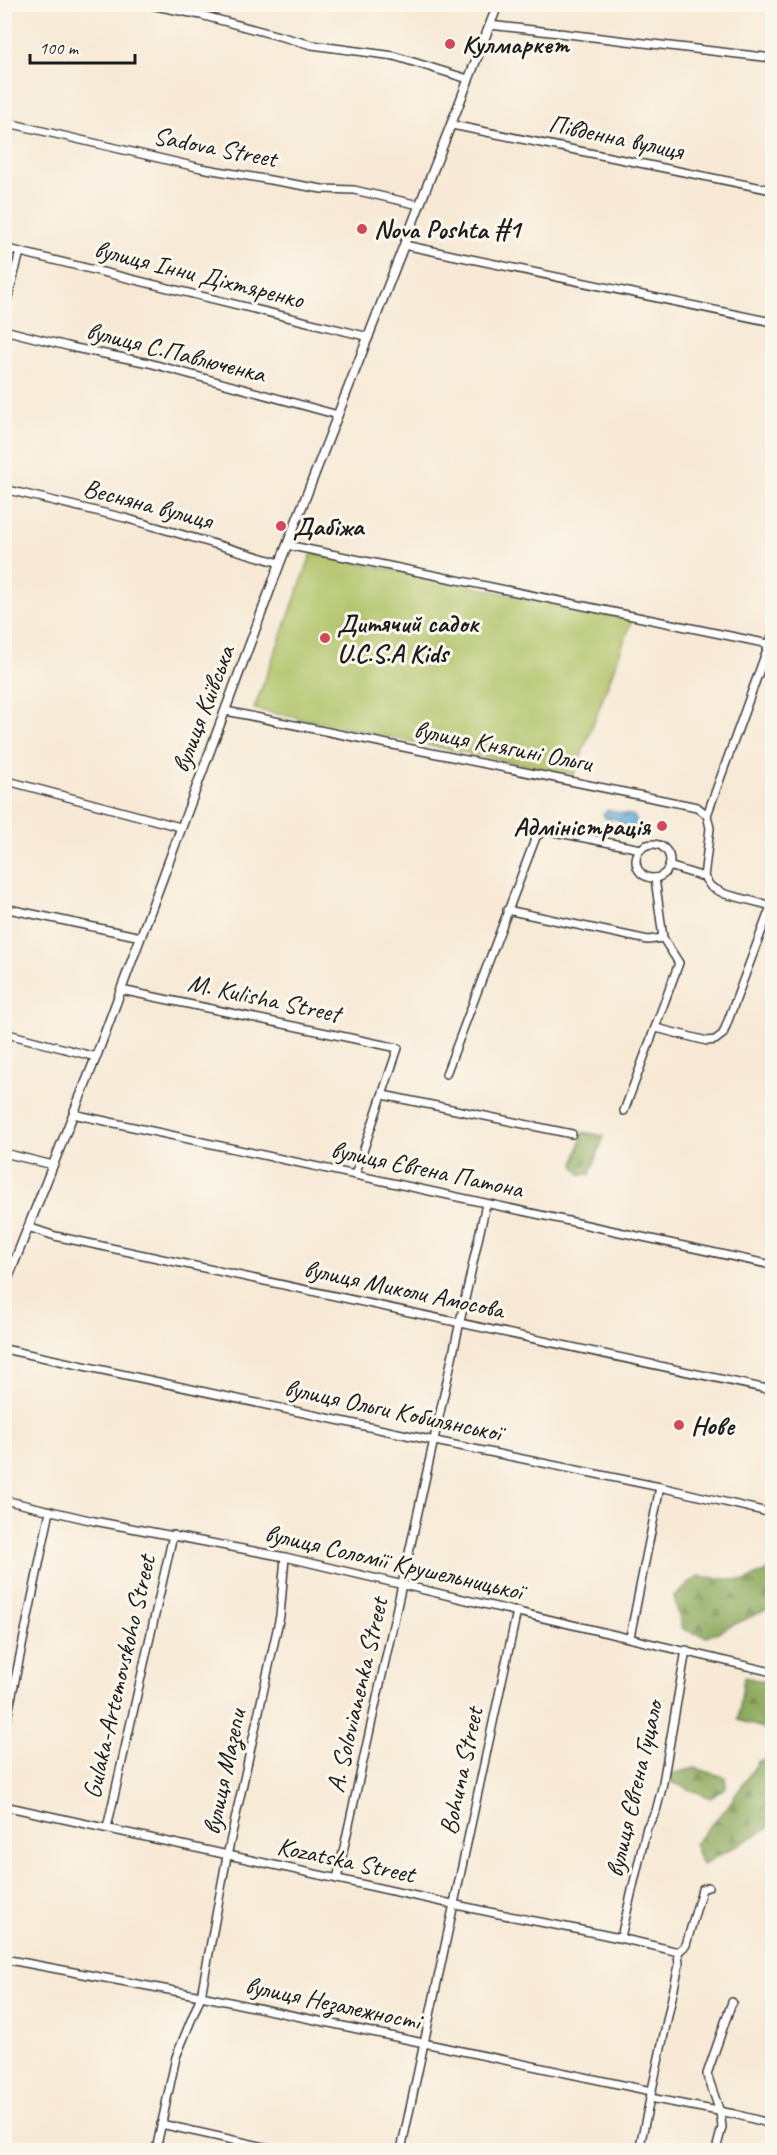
<svg xmlns="http://www.w3.org/2000/svg" width="777" height="2155" viewBox="0 0 777 2155" font-family="Caveat,sans-serif">
<defs>
<pattern id="forest-firs" width="22" height="20" patternUnits="userSpaceOnUse" patternTransform="scale(1.5)"><rect width="22" height="20" fill="#8ca95c"/><path d="M5 1l3.5 6h-7zM16 11l3.5 6h-7z" fill="#72894b"/></pattern>
<pattern id="water-waves" width="16" height="10" patternUnits="userSpaceOnUse" patternTransform="scale(1.5)"><rect width="16" height="10" fill="#5aaad4"/><path d="M0 5q4-4 8 0t8 0" fill="none" stroke="#4a8aab"/></pattern>
</defs>
<rect width="100%" height="100%" fill="#fbf7ec"/>
<filter id="ink" filterUnits="userSpaceOnUse"><feTurbulence type="fractalNoise" baseFrequency=".0167" numOctaves="2"/><feDisplacementMap in="SourceGraphic" scale="12" xChannelSelector="R" yChannelSelector="G"/><feConvolveMatrix kernelMatrix="1 2 1 2 8 2 1 2 1" color-interpolation-filters="sRGB"/></filter>
<filter id="wash" filterUnits="userSpaceOnUse"><feTurbulence type="fractalNoise" baseFrequency=".008" numOctaves="4" result="noise"/><feDisplacementMap in="SourceGraphic" scale="24" xChannelSelector="R" yChannelSelector="G"/><feGaussianBlur stdDeviation="1.35" result="paint"/><feColorMatrix in="noise" values="0 0 0 0 0 0 0 0 0 0 0 0 0 0 0 0 0 1.4 0 .05"/><feComposite in="paint" operator="in"/></filter>
<g filter="url(#wash)">
<rect width="100%" height="100%" fill="#f7e9d5"/>
<!-- forest -->
<g fill="url(#forest-firs)" stroke="#54623c" stroke-width="1.5">
<path d="M 583,1132 L 604,1136 L 590,1174 L 581,1175 L 574,1165 Z"/>
<path d="M 772,1568 L 772,1610 L 768,1609 L 707,1637 L 682,1629 L 674,1597 L 698,1576 L 746,1581 Z"/>
<path d="M 744,1677 L 772,1683 L 772,1731 L 738,1720 Z"/>
<path d="M 772,1759 L 772,1826 L 702,1865 L 694,1844 L 728,1806 L 759,1761 Z"/>
<path d="M 695,1768 L 725,1777 L 726,1787 L 711,1798 L 671,1782 L 670,1774 Z"/>
</g>
<!-- garden -->
<path fill="#b0c367" stroke="#667042" stroke-width="1.5" d="M 312,553 L 632,620 L 574,775 L 254,709 Z"/>
<!-- water -->
<path fill="url(#water-waves)" stroke="#3b6378" stroke-width="1.5" d="M 608,810 L 634,816 L 637,822 L 635,827 L 629,830 L 623,827 L 617,819 L 606,819 L 603,814 Z"/>
</g>
<g filter="url(#ink)">
<g fill="none" stroke-linecap="round" stroke-linejoin="round">
<!-- minor casing -->
<g stroke="#3d3b38" stroke-width="10">
<g id="minor">
<path d="M 145,4 L 201,15 L 312,45 L 394,56 L 468,79"/>
<path d="M 490,25 L 772,58"/>
<path d="M 4,122 L 201,168 L 322,189 L 354,190 L 419,205"/>
<path d="M 452,125 L 772,190"/>
<path d="M 404,245 L 772,322"/>
<path d="M 4,248 L 369,337"/>
<path d="M 4,312 L 20,252"/>
<path d="M 4,330 L 75,348 L 149,363 L 338,415"/>
<path d="M 4,489 L 125,518 L 280,563"/>
<path d="M 287,545 L 769,644"/>
<path d="M 226,711 L 697,807 L 707,815 L 710,828 L 704,877"/>
<path d="M 4,780 L 180,827"/>
<path d="M 707,815 L 772,636"/>
<circle cx="653" cy="861" r="17"/>
<path d="M 669,866 L 704,877 L 711,887 L 725,894 L 772,906"/>
<path d="M 4,908 L 141,937"/>
<path d="M 507,910 L 648,940 L 663,938"/>
<path d="M 121,990 L 398,1048 L 355,1175"/>
<path d="M 656,1028 L 707,1041 L 715,1040 L 723,1034 L 771,906"/>
<path d="M 4,1033 L 96,1057"/>
<path d="M 446,1074 L 536,837 L 541,833 L 549,831 L 641,849"/>
<path d="M 383,1095 L 572,1134"/>
<path d="M 624,1111 L 679,963 L 663,938 L 655,878"/>
<path d="M 73,1114 L 772,1265"/>
<path d="M 4,1153 L 53,1165"/>
<path d="M 28,1227 L 55,1236 L 772,1390"/>
<path d="M 4,1349 L 435,1441 L 660,1487 L 772,1513"/>
<path d="M 4,1500 L 94,1521 L 285,1557 L 772,1672"/>
<path d="M 630,1637 L 660,1487"/>
<path d="M 4,1733 L 50,1511"/>
<path d="M 4,1806 C 154,1839 303,1872 452,1904 C 527,1921 604,1932 678,1952"/>
<path d="M 107,1828 L 173,1535"/>
<path d="M 337,1879 L 486,1204"/>
<path d="M 621,1937 L 647,1827 L 656,1811 L 662,1788 L 686,1650"/>
<path d="M 678,1952 L 686,1945 L 702,1889 L 708,1887"/>
<path d="M 4,1959 L 201,1996 L 651,2091"/>
<path d="M 650,2098 L 734,2114 L 772,2124"/>
<path d="M 161,2124 L 278,2150"/>
<path d="M 156,2150 L 176,2057 L 201,1996 L 227,1856 L 280,1616 L 285,1557"/>
<path d="M 401,2150 L 517,1611"/>
<path d="M 639,2150 L 679,1965 L 678,1952"/>
<path d="M 716,2150 L 722,2127 L 720,2112 L 707,2074 L 732,2002"/>
</g>
</g>
<!-- tertiary casing -->
<g stroke="#3d3b38" stroke-width="11">
<path id="tertiary" d="M 4,1288 L 96,1057 L 280,563 L 498,4"/>
</g>
<!-- minor -->
<use href="#minor" stroke="#fff" stroke-width="7"/>
<!-- tertiary -->
<use href="#tertiary" stroke="#fff" stroke-width="8"/>
</g>
</g>
<!-- markers -->
<g fill="#d1495b" stroke="#fbf7ec" stroke-width="2">
<circle cx="450" cy="44" r="6"/>
<circle cx="362" cy="229" r="6"/>
<circle cx="281" cy="526" r="6"/>
<circle cx="325" cy="638" r="6"/>
<circle cx="662" cy="826" r="6"/>
<circle cx="679" cy="1425" r="6"/>
</g>
<g text-anchor="middle" dominant-baseline="central" stroke-width="6" stroke-linejoin="round" paint-order="stroke">
<!-- poi labels -->
<g font-size="26" font-weight="bold" fill="#1c1c1c" stroke="#fbf7ec" text-anchor="start">
<text x="462" y="44">Кулмаркет</text>
<text x="374" y="229">Nova Poshta #1</text>
<text x="293" y="526">Дабіжа</text>
<text x="337" y="623">Дитячий садок<tspan x="337" dy="30">U.C.S.A Kids</tspan></text>
<text x="650" y="826" text-anchor="end">Адміністрація</text>
<text x="691" y="1425">Нове</text>
</g>
<!-- street labels -->
<g font-size="26" fill="#1c1c1c" stroke="#fbf7ec">
<text transform="translate(616 137) rotate(12)">Південна вулиця</text>
<text transform="translate(215 147) rotate(11)">Sadova Street</text>
<text transform="translate(199 274) rotate(14)">вулиця Інни Діхтяренко</text>
<text transform="translate(176 352) rotate(14)">вулиця С.Павлюченка</text>
<text transform="translate(148 504) rotate(15)">Весняна вулиця</text>
<text transform="translate(203 709) rotate(-69)">вулиця Київська</text>
<text transform="translate(503 746) rotate(11)">вулиця Княгині Ольги</text>
<text transform="translate(264 998) rotate(12)">M. Kulisha Street</text>
<text transform="translate(427 1169) rotate(12)">вулиця Євгена Патона</text>
<text transform="translate(404 1289) rotate(12)">вулиця Миколи Амосова</text>
<text transform="translate(393 1410) rotate(12)">вулиця Ольги Кобилянської</text>
<text transform="translate(394 1562) rotate(13)">вулиця Соломії Крушельницької</text>
<text transform="translate(119 1677) rotate(-77)">Gulaka-Artemovskoho Street</text>
<text transform="translate(357 1695) rotate(-77)">A. Solovianenka Street</text>
<text transform="translate(461 1771) rotate(-78)">Bohuna Street</text>
<text transform="translate(224 1772) rotate(-78)">вулиця Мазепи</text>
<text transform="translate(634 1789) rotate(-77)">вулиця Євгена Гуцало</text>
<text transform="translate(346 1860) rotate(12)">Kozatska Street</text>
<text transform="translate(333 2003) rotate(12)">вулиця Незалежності</text>
</g>
</g>
<!-- margin -->
<rect width="777" height="2155" fill="none" stroke="#fbf7ec" stroke-width="24"/>
<!-- scale -->
<path d="M30 54v9h105v-9" fill="none" stroke="#1c1c1c" stroke-width="3"/>
<text x="39" y="54" font-size="18" fill="#1c1c1c" stroke="#fbf7ec" stroke-width="4.5" paint-order="stroke">100 m</text>
</svg>
